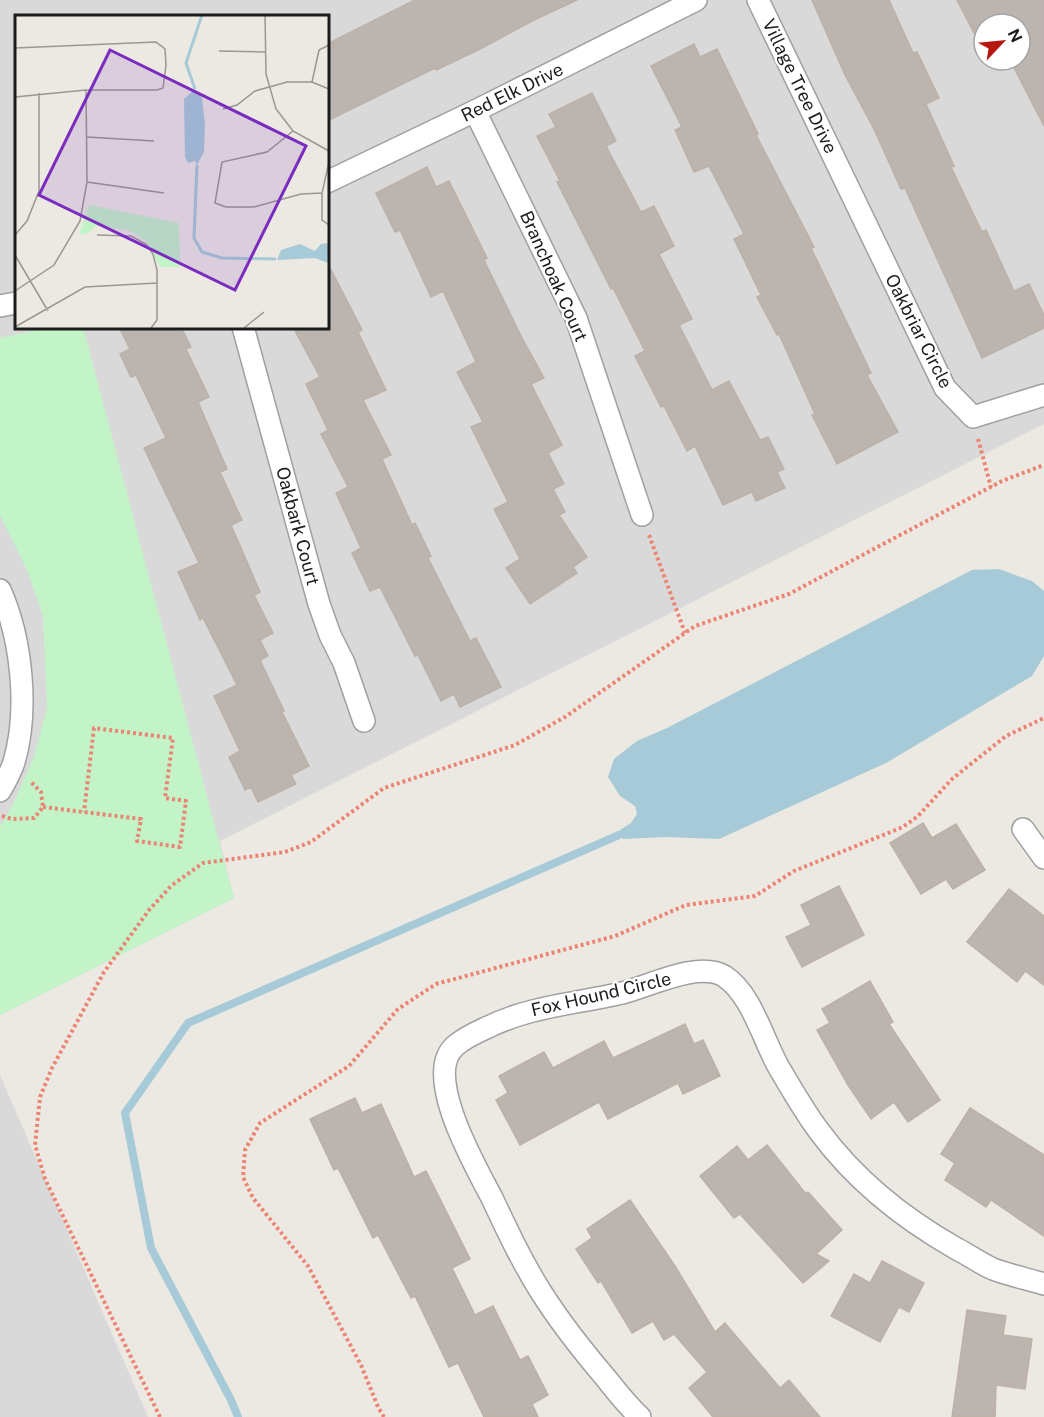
<svg xmlns="http://www.w3.org/2000/svg" width="1044" height="1417" viewBox="0 0 1044 1417" font-family="'Public Sans',sans-serif">
<rect width="100%" height="100%" fill="#ece9e2"/>
<!-- residential -->
<g fill="#dad9d9" fill-rule="evenodd">
<path d="M 0,0 L 1044,0 L 1044,424 L 220,841 L 234,898 L 0,1015 ZM 16,16 L 327,16 L 327,327 L 16,327 ZM 984,24 L 1020,24 L 1020,60 L 984,60 Z"/>
<path d="M 0,1075 L 148,1417 L 0,1417 Z"/>
</g>
<!-- park -->
<path fill="#c2f4c8" d="M 52,327 L 83,327 L 234,898 L 0,1015 L 0,827 L 13,804 L 34,757 L 47,707 L 43,616 L 27,570 L 0,515 L 0,338 Z"/>
<!-- water -->
<path fill="#a6cad7" d="M 999,569 L 1032,581 L 1044,591 L 1044,656 L 1032,676 L 886,763 L 719,839 L 665,837 L 623,839 L 619,835 L 620,830 L 631,823 L 637,814 L 635,806 L 620,796 L 608,777 L 614,759 L 637,741 L 667,728 L 972,570 Z"/>
<g fill="none" stroke-linecap="round" stroke-linejoin="round">
<!-- stream -->
<path stroke="#a6cad7" stroke-width="8" d="M 238,1417 L 231,1400 L 151,1248 L 125,1113 L 188,1023 L 619,835"/>
</g>
<!-- building -->
<g fill="#bcb5af" stroke="#bdb1a6" stroke-width="1.5">
<path d="M 415,0 L 577,0 L 534,20 L 480,49 L 436,70 L 435,68 L 327,121 L 327,44 Z"/>
<path d="M 812,0 L 889,0 L 913,53 L 917,52 L 939,98 L 926,104 L 954,166 L 951,167 L 982,232 L 986,230 L 1014,291 L 1029,284 L 1044,315 L 1044,328 L 982,358 L 905,188 L 901,189 L 874,129 L 845,75 Z"/>
<path d="M 957,0 L 1044,0 L 1044,126 L 1010,60 L 1020,60 L 1020,24 L 984,24 L 984,28 L 974,33 Z"/>
<path d="M 694,44 L 700,57 L 717,49 L 758,134 L 756,135 L 814,247 L 811,248 L 871,373 L 867,375 L 898,432 L 837,464 L 812,415 L 815,414 L 779,334 L 777,335 L 757,297 L 761,295 L 734,239 L 744,234 L 709,166 L 694,172 L 675,130 L 682,127 L 651,66 Z"/>
<path d="M 592,93 L 616,141 L 606,146 L 641,212 L 654,206 L 674,246 L 659,254 L 692,319 L 679,325 L 712,390 L 729,381 L 760,440 L 768,437 L 784,469 L 777,472 L 785,488 L 756,501 L 752,492 L 723,505 L 695,446 L 687,451 L 664,406 L 661,407 L 635,356 L 645,351 L 613,288 L 611,289 L 557,182 L 560,181 L 537,136 L 556,127 L 549,114 Z"/>
<path d="M 427,167 L 436,187 L 449,181 L 487,258 L 484,260 L 522,338 L 544,378 L 531,384 L 562,445 L 548,453 L 564,484 L 553,489 L 565,512 L 559,515 L 587,557 L 573,567 L 577,573 L 530,604 L 506,568 L 520,559 L 494,509 L 508,502 L 471,427 L 483,422 L 457,372 L 476,362 L 443,291 L 431,297 L 400,230 L 395,232 L 376,193 Z"/>
<path d="M 327,262 L 362,330 L 358,332 L 386,390 L 363,400 L 391,455 L 382,459 L 412,525 L 415,523 L 431,556 L 428,558 L 470,641 L 476,638 L 501,687 L 460,707 L 454,694 L 441,701 L 418,655 L 415,656 L 380,587 L 370,591 L 352,553 L 361,548 L 336,493 L 348,487 L 321,434 L 328,430 L 306,384 L 320,377 L 293,327 L 327,327 Z"/>
<path d="M 119,327 L 181,327 L 191,347 L 186,349 L 209,397 L 198,402 L 227,469 L 220,472 L 242,520 L 231,525 L 260,592 L 254,595 L 273,633 L 260,640 L 268,656 L 260,660 L 284,711 L 282,712 L 309,766 L 291,775 L 296,784 L 258,802 L 251,787 L 245,790 L 229,757 L 240,751 L 214,696 L 237,685 L 203,618 L 200,620 L 178,572 L 199,563 L 144,448 L 166,438 L 136,375 L 131,377 L 120,354 L 130,349 Z"/>
<path d="M 923,823 L 932,838 L 956,824 L 985,870 L 953,889 L 946,879 L 921,894 L 890,843 Z"/>
<path d="M 839,886 L 864,935 L 802,967 L 786,937 L 811,925 L 801,905 Z"/>
<path d="M 1009,889 L 1044,916 L 1044,985 L 1025,971 L 1017,982 L 967,942 Z"/>
<path d="M 870,981 L 893,1022 L 889,1024 L 940,1100 L 908,1122 L 894,1102 L 871,1119 L 848,1085 L 817,1030 L 830,1023 L 822,1009 Z"/>
<path d="M 685,1024 L 694,1044 L 703,1040 L 720,1076 L 683,1094 L 678,1083 L 608,1119 L 599,1102 L 520,1145 L 496,1100 L 508,1093 L 499,1076 L 544,1052 L 553,1068 L 604,1041 L 613,1058 Z"/>
<path d="M 355,1098 L 362,1113 L 381,1104 L 414,1177 L 426,1171 L 470,1259 L 452,1268 L 475,1315 L 493,1306 L 520,1360 L 528,1356 L 548,1395 L 532,1404 L 538,1417 L 484,1417 L 458,1363 L 449,1367 L 415,1296 L 411,1298 L 378,1235 L 373,1238 L 338,1168 L 334,1170 L 310,1119 Z"/>
<path d="M 970,1108 L 1044,1155 L 1044,1236 L 991,1200 L 986,1207 L 945,1180 L 955,1163 L 941,1154 Z"/>
<path d="M 767,1145 L 806,1194 L 808,1192 L 842,1230 L 816,1254 L 829,1261 L 803,1283 L 740,1214 L 734,1218 L 700,1176 L 737,1146 L 748,1160 Z"/>
<path d="M 630,1200 L 675,1266 L 715,1332 L 725,1323 L 780,1388 L 789,1380 L 820,1417 L 713,1417 L 689,1388 L 707,1372 L 674,1334 L 664,1340 L 653,1321 L 632,1333 L 601,1281 L 598,1283 L 576,1249 L 592,1238 L 587,1229 Z"/>
<path d="M 882,1261 L 924,1283 L 909,1312 L 899,1307 L 880,1342 L 831,1316 L 854,1274 L 870,1283 Z"/>
<path d="M 967,1310 L 1006,1316 L 1003,1335 L 1032,1339 L 1025,1389 L 996,1385 L 995,1417 L 952,1417 Z"/>
</g>
<g fill="none" stroke-linecap="round" stroke-linejoin="round">
<!-- street casing -->
<g stroke="#a0a0a0" stroke-width="24">
<g id="street">
<path d="M 758,0 L 945,388 L 973,417 L 1044,395"/>
<path d="M 475,111 L 576,318 L 642,515"/>
<path d="M 327,182 L 475,111 L 696,0"/>
<path d="M 0,306 L 16,303"/>
<path d="M 243,327 L 319,604 L 330,635 L 344,663 L 364,721"/>
<path d="M 0,590 C 22,639 29,711 14,762 C 11,772 5,782 0,791"/>
<path d="M 1023,829 L 1044,858"/>
<path d="M 640,1417 C 627,1405 616,1391 605,1377 C 582,1350 560,1322 541,1292 C 522,1262 507,1230 492,1198 C 476,1167 422,1075 455,1046 C 464,1038 475,1033 486,1028 C 530,1006 575,1004 622,993 C 650,986 698,961 724,976 C 751,993 763,1039 778,1066 C 791,1088 804,1111 819,1131 C 855,1180 904,1219 957,1249 C 969,1255 981,1264 993,1269 C 1009,1275 1027,1279 1044,1284"/>
</g>
</g>
<!-- path -->
<g stroke="#ed8473" stroke-width="4" stroke-dasharray="3 3" stroke-linecap="butt">
<path d="M 978,439 L 991,487"/>
<path d="M 649,535 L 685,633"/>
<path d="M 43,807 L 141,819 L 137,841 L 180,847 L 186,801 L 165,798 L 173,738 L 94,728 L 84,812"/>
<path d="M 2,816 L 12,819 L 34,818 L 43,807 L 41,792 L 31,782"/>
<path d="M 160,1417 L 45,1179 L 35,1145 L 40,1097 L 52,1068 L 104,972 L 149,910 L 171,886 L 203,863 L 285,852 L 311,842 L 384,788 L 515,745 L 565,717 L 695,626 L 789,594 L 1002,481 L 1044,465"/>
<path d="M 384,1417 L 378,1407 L 361,1365 L 308,1266 L 253,1198 L 243,1177 L 245,1150 L 260,1123 L 349,1066 L 398,1009 L 436,984 L 615,936 L 686,905 L 755,896 L 794,871 L 903,827 L 918,816 L 952,779 L 1006,736 L 1044,718"/>
</g>
<!-- street -->
<use href="#street" stroke="#fff" stroke-width="21"/>
</g>
<g text-anchor="middle" dominant-baseline="central" stroke-width="4.5" stroke-linejoin="round" paint-order="stroke">
<!-- street labels -->
<g font-size="18" fill="#1c1c1c" stroke="#fff">
<text transform="translate(800 86) rotate(64)">Village Tree Drive</text>
<text transform="translate(512 92) rotate(-26)">Red Elk Drive</text>
<text transform="translate(554 276) rotate(66)">Branchoak Court</text>
<text transform="translate(919 331) rotate(63)">Oakbriar Circle</text>
<text transform="translate(298 526) rotate(75)">Oakbark Court</text>
<text transform="translate(601 994) rotate(-13)">Fox Hound Circle</text>
</g>
</g>
<!-- overview -->
<g transform="translate(15 15)">
<rect width="314" height="314" fill="#ece9e2"/>
<path d="M 74,190 L 164,208 L 165,252 L 145,252 L 131,226 L 113,215 L 81,211 L 74,218 L 64,220 Z" fill="#c2f4c8"/>
<path d="M 180,74 L 187,83 L 190,109 L 189,137 L 182,150 L 180,146 L 173,148 L 170,142 L 169,84 ZM 313,228 L 313,248 L 300,243 L 262,245 L 266,235 L 285,229 L 300,236 L 306,229 Z" fill="#a6cad7"/>
<path fill="none" stroke="#a6cad7" stroke-width="3" d="M 180,74 L 171,48 L 187,0M 182,150 L 179,223 L 187,237 L 207,243 L 261,244"/>
<path fill="none" stroke="#999793" stroke-width="1.5" d="M 250,0 L 251,59 L 261,94 L 278,116 L 314,136M 0,33 L 141,27 L 150,34 L 151,50 L 148,73 L 142,75 L 71,75 L 0,82M 204,36 L 250,37M 297,67 L 304,35 L 314,30M 208,94 L 222,90 L 240,76 L 272,67 L 297,67 L 314,74M 278,116 L 252,137 L 207,147 L 200,188 L 211,192 L 239,192 L 286,179 L 307,178M 72,122 L 139,126M 314,147 L 307,178 L 307,205 L 314,210M 72,167 L 149,178M 0,220 L 12,206 L 24,176 L 24,78M 82,220 L 116,221 L 131,229 L 138,239 L 142,255 L 142,305 L 136,313M 0,240 L 33,296M 0,276 L 39,250 L 65,206 L 72,167 L 71,75M 0,312 L 70,272 L 142,268M 229,313 L 249,297"/>
<path fill="#7b2cbf" fill-opacity="0.15" stroke="#7b2cbf" stroke-width="3" d="M 95,35 L 291,131 L 220,275 L 24,180 Z"/>
<rect width="314" height="314" fill="none" stroke="#1c1c1c" stroke-width="3"/>
</g>
<!-- north arrow -->
<g transform="translate(1002 42) rotate(64)"><circle r="28" fill="#ffffff" stroke="#a4a4a4" stroke-width="1.5"/>
<path d="M0-4.5L10 22L0 15L-10 22Z" fill="#b71711"/>
<text y="-9" font-size="16" font-weight="bold" text-anchor="middle" fill="#1c1c1c">N</text>
</g>
</svg>
